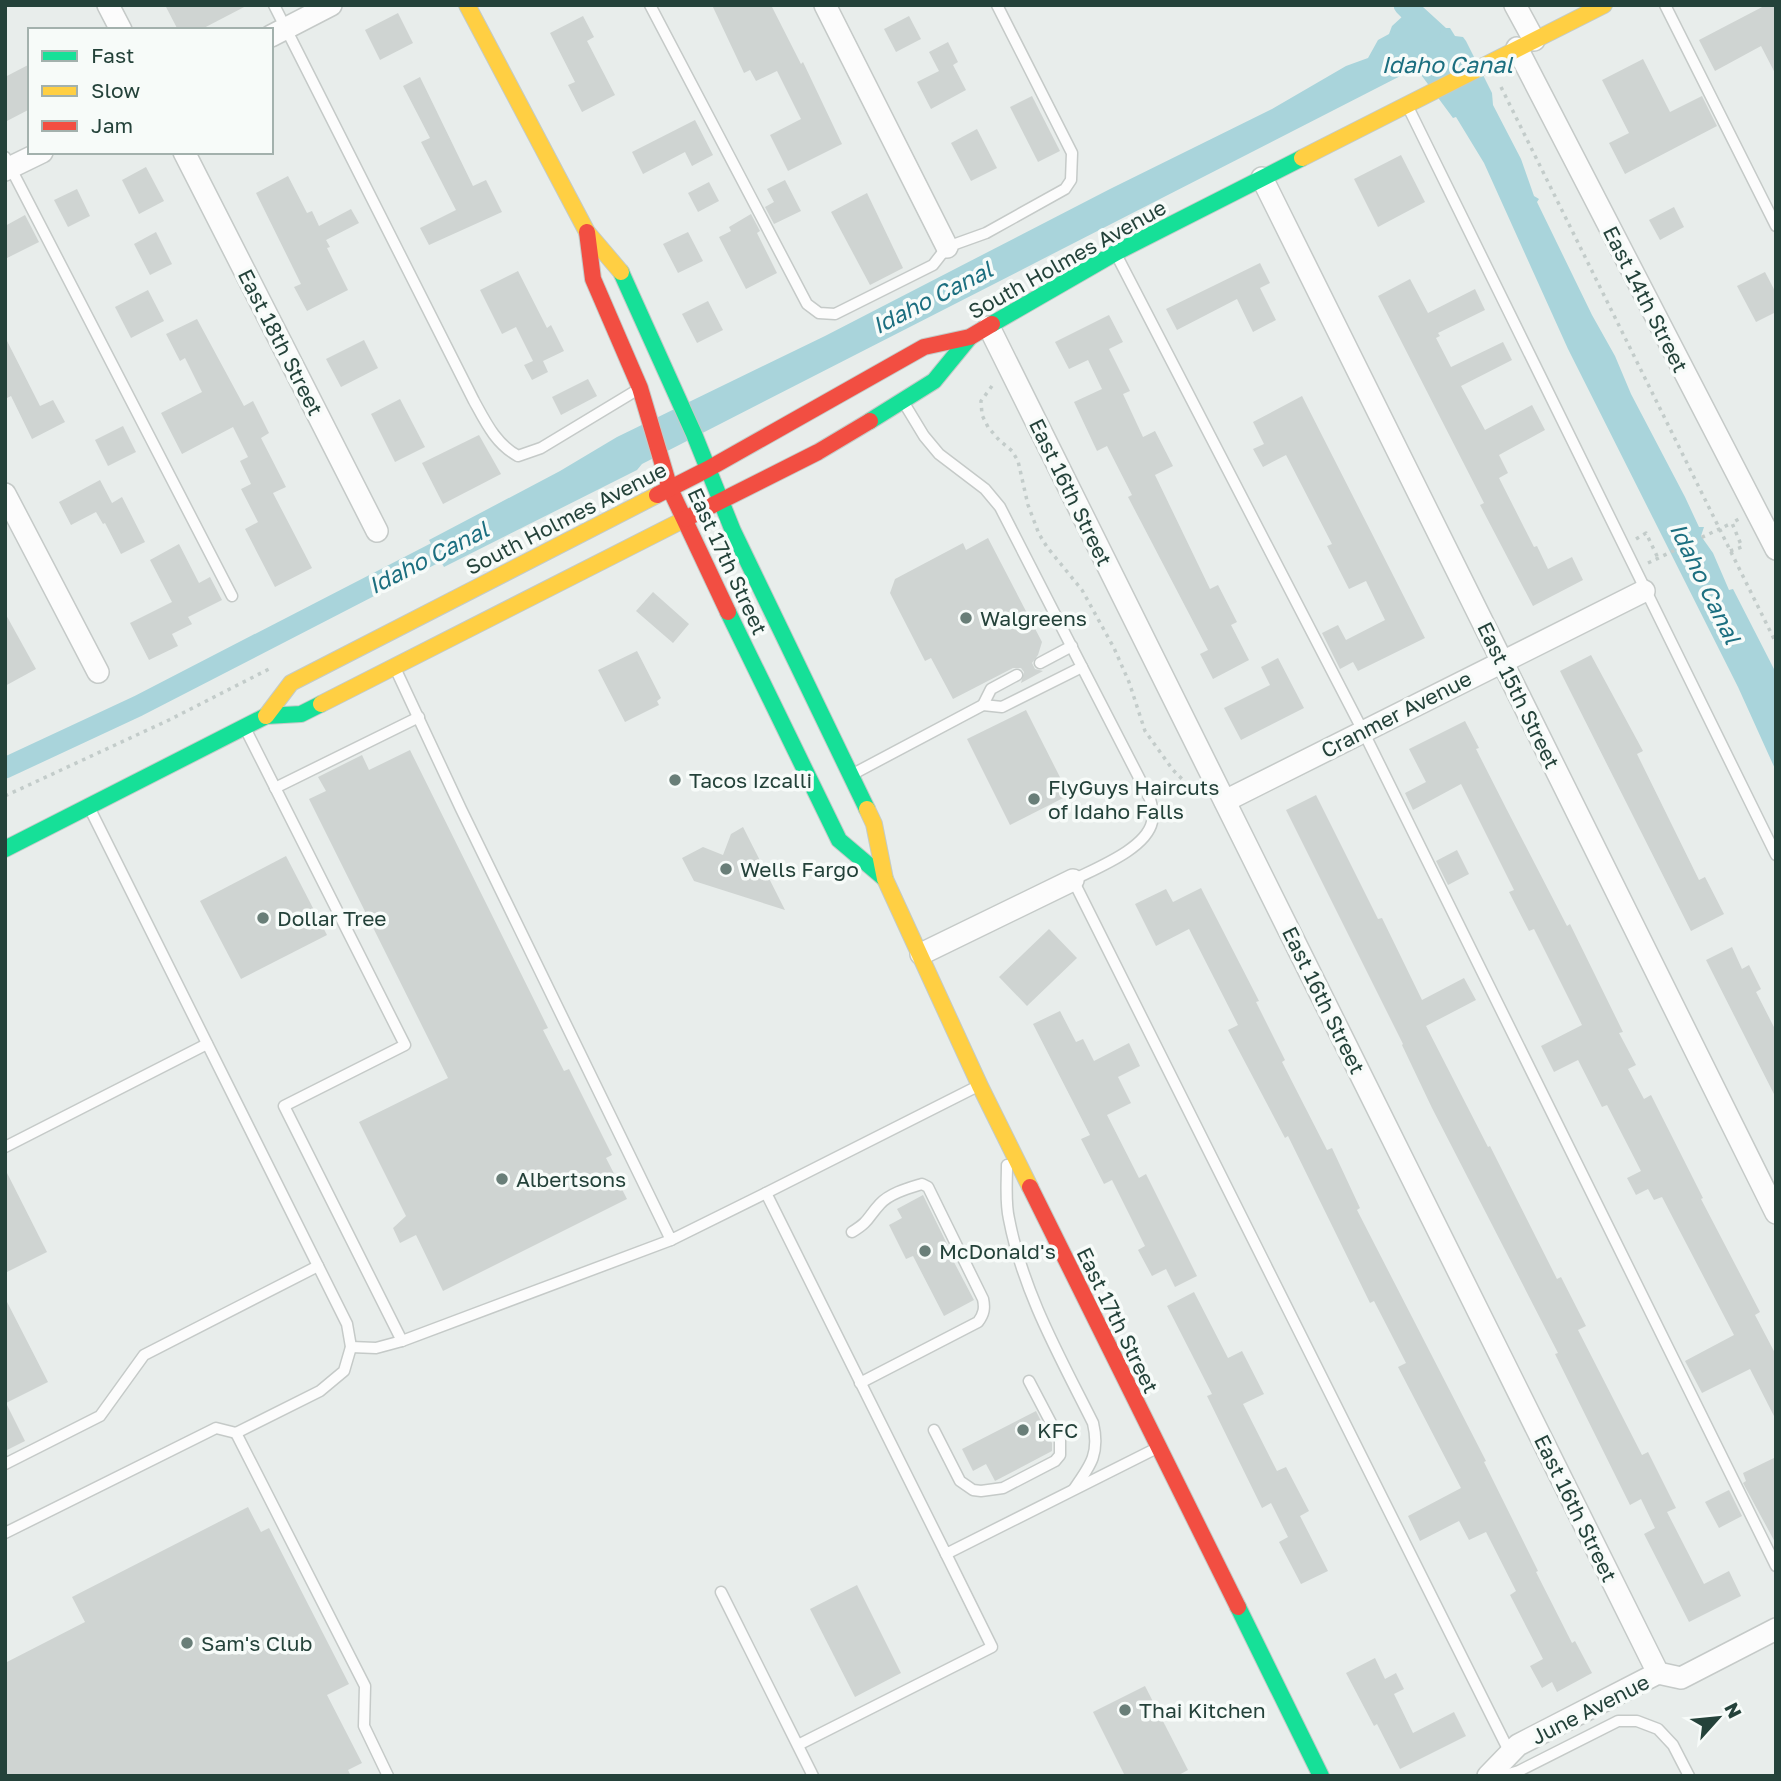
<svg xmlns="http://www.w3.org/2000/svg" width="1781" height="1781" viewBox="0 0 1781 1781" font-family="'Golos Text',sans-serif">
<rect width="100%" height="100%" fill="#e8edeb"/>
<!-- water -->
<path fill="#a9d4db" d="M 1415,5 L 1423,7 L 1446,28 L 1450,28 L 1455,36 L 1463,37 L 1466,41 L 1492,93 L 1493,105 L 1521,159 L 1534,196 L 1539,199 L 1537,202 L 1592,315 L 1615,356 L 1631,394 L 1685,497 L 1699,527 L 1704,527 L 1701,536 L 1713,553 L 1729,590 L 1733,589 L 1775,671 L 1776,771 L 1738,687 L 1568,349 L 1484,163 L 1456,117 L 1453,118 L 1416,68 L 642,464 L 637,470 L 444,567 L 429,540 L 560,471 L 617,437 L 825,336 L 1110,189 L 1272,109 L 1346,66 L 1368,58 L 1378,40 L 1389,34 L 1392,26 Z"/>
<g fill="none" stroke-linecap="round" stroke-linejoin="round">
<!-- canal -->
<g stroke="#a9d4db" stroke-width="21">
<path d="M 1404,5 L 1430,31"/>
<path d="M 5,768 L 138,706 L 460,540"/>
</g>
</g>
<!-- building -->
<g fill="#cfd4d2">
<path d="M 165,5 L 248,5 L 200,30 L 178,30 Z"/>
<path d="M 712,5 L 771,5 L 801,64 L 803,62 L 842,144 L 788,171 L 770,135 L 801,119 L 777,71 L 756,81 L 750,70 L 744,73 Z"/>
<path d="M 1766,5 L 1776,5 L 1776,75 L 1761,46 L 1715,71 L 1699,40 Z"/>
<path d="M 398,13 L 413,43 L 380,60 L 365,30 Z"/>
<path d="M 583,16 L 594,37 L 587,41 L 615,95 L 582,112 L 568,85 L 575,82 L 550,33 Z"/>
<path d="M 909,16 L 921,39 L 896,52 L 884,29 Z"/>
<path d="M 948,42 L 958,62 L 953,65 L 966,90 L 931,109 L 917,82 L 939,71 L 929,52 Z"/>
<path d="M 1643,59 L 1670,112 L 1702,96 L 1717,126 L 1625,174 L 1609,143 L 1629,133 L 1602,80 Z"/>
<path d="M 30,64 L 30,109 L 5,122 L 5,77 Z"/>
<path d="M 420,77 L 473,186 L 486,180 L 502,212 L 429,245 L 420,228 L 456,210 L 421,142 L 430,138 L 403,86 Z"/>
<path d="M 1032,96 L 1060,151 L 1038,162 L 1010,107 Z"/>
<path d="M 695,120 L 713,155 L 692,166 L 685,152 L 643,174 L 632,152 Z"/>
<path d="M 977,129 L 997,168 L 971,181 L 951,143 Z"/>
<path d="M 1401,155 L 1425,202 L 1378,227 L 1354,179 Z"/>
<path d="M 146,167 L 164,201 L 139,214 L 122,180 Z"/>
<path d="M 288,176 L 307,213 L 312,211 L 319,226 L 351,209 L 359,223 L 326,240 L 330,247 L 327,248 L 348,290 L 307,311 L 294,287 L 301,284 L 256,193 Z"/>
<path d="M 785,180 L 801,211 L 774,224 L 765,207 L 774,202 L 767,189 Z"/>
<path d="M 709,182 L 719,201 L 698,212 L 688,193 Z"/>
<path d="M 77,189 L 90,216 L 68,227 L 54,200 Z"/>
<path d="M 867,193 L 903,268 L 870,285 L 831,212 Z"/>
<path d="M 1674,207 L 1684,227 L 1660,240 L 1649,220 Z"/>
<path d="M 751,214 L 760,231 L 757,233 L 777,273 L 746,289 L 719,237 L 731,231 L 729,227 Z"/>
<path d="M 25,215 L 39,242 L 5,259 L 5,226 Z"/>
<path d="M 156,232 L 172,264 L 150,275 L 134,244 Z"/>
<path d="M 688,232 L 703,261 L 678,273 L 663,244 Z"/>
<path d="M 1260,263 L 1270,283 L 1260,288 L 1276,320 L 1253,332 L 1237,299 L 1177,330 L 1166,309 Z"/>
<path d="M 518,271 L 547,328 L 551,325 L 564,351 L 543,361 L 548,372 L 532,380 L 524,365 L 533,361 L 516,327 L 502,334 L 480,290 Z"/>
<path d="M 1765,272 L 1776,293 L 1776,312 L 1756,322 L 1737,286 Z"/>
<path d="M 1410,279 L 1428,313 L 1475,289 L 1485,310 L 1438,333 L 1440,336 L 1436,338 L 1451,367 L 1503,342 L 1512,360 L 1461,386 L 1485,430 L 1532,405 L 1545,430 L 1499,455 L 1508,473 L 1499,478 L 1534,547 L 1537,546 L 1548,569 L 1572,557 L 1583,580 L 1533,606 L 1480,505 L 1484,503 L 1378,296 Z"/>
<path d="M 148,290 L 164,321 L 131,338 L 115,307 Z"/>
<path d="M 708,301 L 723,330 L 697,343 L 682,314 Z"/>
<path d="M 1109,315 L 1123,342 L 1109,349 L 1130,391 L 1123,394 L 1143,437 L 1155,431 L 1173,466 L 1155,475 L 1210,589 L 1218,585 L 1237,622 L 1231,625 L 1249,660 L 1213,679 L 1200,654 L 1208,650 L 1128,497 L 1132,495 L 1107,446 L 1097,451 L 1074,402 L 1102,389 L 1088,360 L 1069,369 L 1055,342 Z"/>
<path d="M 197,319 L 244,406 L 253,401 L 269,433 L 261,438 L 286,487 L 273,493 L 312,568 L 275,587 L 245,529 L 258,522 L 241,489 L 251,484 L 240,461 L 248,457 L 233,427 L 182,454 L 161,413 L 202,392 L 185,358 L 180,361 L 166,334 Z"/>
<path d="M 5,337 L 40,406 L 53,400 L 65,422 L 32,439 L 11,396 L 5,399 Z"/>
<path d="M 364,340 L 378,368 L 341,387 L 326,359 Z"/>
<path d="M 588,379 L 597,396 L 561,415 L 552,397 Z"/>
<path d="M 1302,396 L 1425,638 L 1358,671 L 1353,662 L 1340,669 L 1322,633 L 1338,625 L 1346,640 L 1385,620 L 1366,581 L 1349,589 L 1327,546 L 1332,544 L 1286,455 L 1263,467 L 1253,449 L 1264,444 L 1253,422 Z"/>
<path d="M 400,399 L 425,447 L 395,462 L 371,414 Z"/>
<path d="M 123,426 L 136,452 L 108,466 L 95,440 Z"/>
<path d="M 479,435 L 501,474 L 443,504 L 422,463 Z"/>
<path d="M 100,480 L 112,503 L 122,497 L 145,542 L 121,554 L 105,523 L 103,524 L 96,512 L 71,525 L 59,502 Z"/>
<path d="M 988,538 L 1042,642 L 1038,655 L 1032,663 L 1035,669 L 1043,671 L 1021,683 L 1024,672 L 1021,668 L 1013,668 L 953,699 L 931,658 L 925,661 L 890,593 L 895,579 L 963,543 L 966,550 Z"/>
<path d="M 179,544 L 199,583 L 210,577 L 222,600 L 188,617 L 192,624 L 172,634 L 178,646 L 149,660 L 130,623 L 172,602 L 150,560 Z"/>
<path d="M 653,592 L 689,624 L 673,643 L 636,611 Z"/>
<path d="M 5,613 L 36,669 L 5,686 Z"/>
<path d="M 637,651 L 661,698 L 657,701 L 659,705 L 625,722 L 598,670 Z"/>
<path d="M 1591,655 L 1643,751 L 1637,754 L 1699,880 L 1705,877 L 1724,914 L 1691,931 L 1560,671 Z"/>
<path d="M 1278,658 L 1304,708 L 1241,740 L 1224,708 L 1270,685 L 1261,667 Z"/>
<path d="M 1026,710 L 1069,795 L 1010,825 L 967,739 Z"/>
<path d="M 1465,721 L 1479,748 L 1476,749 L 1507,810 L 1567,926 L 1570,924 L 1623,1032 L 1619,1033 L 1636,1065 L 1628,1069 L 1644,1099 L 1651,1095 L 1703,1198 L 1701,1199 L 1760,1312 L 1755,1315 L 1776,1355 L 1776,1420 L 1750,1369 L 1702,1393 L 1685,1361 L 1734,1335 L 1662,1197 L 1654,1200 L 1648,1189 L 1636,1195 L 1627,1178 L 1641,1171 L 1607,1105 L 1602,1107 L 1578,1060 L 1554,1072 L 1541,1046 L 1582,1025 L 1534,929 L 1529,931 L 1509,892 L 1514,890 L 1461,784 L 1413,810 L 1405,793 L 1426,782 L 1409,749 Z"/>
<path d="M 410,750 L 548,1028 L 543,1030 L 564,1071 L 569,1069 L 612,1155 L 606,1158 L 627,1199 L 443,1291 L 416,1235 L 400,1243 L 393,1228 L 406,1216 L 359,1122 L 448,1078 L 309,799 L 326,791 L 318,777 L 362,755 L 369,770 Z"/>
<path d="M 1316,795 L 1378,919 L 1382,918 L 1422,1000 L 1464,978 L 1476,1000 L 1426,1026 L 1488,1147 L 1490,1146 L 1557,1279 L 1561,1277 L 1586,1326 L 1578,1330 L 1642,1455 L 1648,1452 L 1676,1508 L 1667,1512 L 1704,1584 L 1729,1571 L 1741,1596 L 1689,1622 L 1644,1534 L 1655,1528 L 1641,1499 L 1630,1505 L 1555,1354 L 1558,1353 L 1432,1108 L 1402,1045 L 1403,1044 L 1286,810 Z"/>
<path d="M 743,827 L 785,910 L 694,881 L 682,858 L 703,847 L 723,855 L 731,834 Z"/>
<path d="M 1457,850 L 1469,874 L 1448,885 L 1436,861 Z"/>
<path d="M 286,856 L 327,935 L 241,979 L 200,901 Z"/>
<path d="M 1201,888 L 1259,1001 L 1256,1002 L 1285,1060 L 1282,1062 L 1327,1150 L 1332,1148 L 1360,1208 L 1357,1210 L 1486,1461 L 1484,1462 L 1538,1571 L 1536,1572 L 1572,1643 L 1575,1641 L 1592,1673 L 1557,1692 L 1552,1682 L 1542,1688 L 1530,1666 L 1543,1659 L 1510,1595 L 1516,1591 L 1486,1532 L 1469,1540 L 1459,1521 L 1420,1541 L 1408,1516 L 1461,1488 L 1398,1367 L 1406,1363 L 1374,1301 L 1370,1303 L 1288,1136 L 1285,1138 L 1228,1030 L 1238,1025 L 1189,929 L 1156,946 L 1135,904 L 1166,889 L 1173,902 Z"/>
<path d="M 1049,929 L 1077,958 L 1027,1006 L 999,977 Z"/>
<path d="M 1732,947 L 1742,969 L 1749,965 L 1761,989 L 1756,992 L 1776,1031 L 1776,1098 L 1706,960 Z"/>
<path d="M 1060,1011 L 1076,1042 L 1083,1039 L 1094,1061 L 1129,1043 L 1140,1066 L 1118,1077 L 1131,1103 L 1107,1115 L 1139,1178 L 1146,1174 L 1197,1276 L 1175,1287 L 1166,1269 L 1152,1276 L 1138,1250 L 1145,1246 L 1112,1180 L 1104,1184 L 1081,1139 L 1090,1135 L 1033,1024 Z"/>
<path d="M 5,1169 L 47,1252 L 5,1273 Z"/>
<path d="M 923,1195 L 948,1246 L 946,1247 L 974,1300 L 944,1316 L 913,1256 L 906,1259 L 889,1225 L 902,1218 L 897,1209 Z"/>
<path d="M 1194,1292 L 1228,1358 L 1242,1351 L 1264,1394 L 1243,1404 L 1277,1471 L 1286,1467 L 1309,1511 L 1300,1516 L 1328,1571 L 1301,1584 L 1279,1542 L 1288,1537 L 1271,1503 L 1262,1508 L 1207,1396 L 1212,1394 L 1167,1306 Z"/>
<path d="M 5,1298 L 48,1382 L 6,1403 L 25,1441 L 5,1451 Z"/>
<path d="M 1036,1411 L 1052,1443 L 1052,1451 L 995,1481 L 986,1464 L 973,1471 L 962,1449 Z"/>
<path d="M 1776,1457 L 1776,1544 L 1743,1483 L 1746,1481 L 1743,1473 Z"/>
<path d="M 1729,1490 L 1742,1516 L 1719,1528 L 1705,1502 Z"/>
<path d="M 248,1507 L 261,1532 L 269,1528 L 349,1684 L 327,1695 L 362,1763 L 348,1770 L 351,1776 L 5,1776 L 5,1663 L 85,1622 L 72,1597 Z"/>
<path d="M 857,1585 L 901,1673 L 855,1697 L 810,1609 Z"/>
<path d="M 1375,1658 L 1385,1679 L 1396,1673 L 1404,1689 L 1394,1694 L 1413,1733 L 1454,1712 L 1466,1736 L 1400,1769 L 1377,1724 L 1374,1726 L 1346,1673 Z"/>
<path d="M 1145,1686 L 1188,1770 L 1177,1776 L 1125,1776 L 1093,1712 Z"/>
</g>
<g fill="none" stroke-linecap="round" stroke-linejoin="round">
<!-- lane casing -->
<g stroke="#c5cac8" stroke-width="13">
<g id="lane">
<path d="M 274,5 L 474,401 C 486,423 496,444 518,456 L 541,448 L 637,390"/>
<path d="M 650,5 L 807,304 L 819,313 L 835,314 L 933,265 L 947,247 L 986,233 L 1065,189 L 1071,180 L 1072,153 L 997,5"/>
<path d="M 1665,5 L 1776,226"/>
<path d="M 1408,107 L 1776,855"/>
<path d="M 5,157 L 232,596"/>
<path d="M 1117,256 L 1363,731 L 1776,1566"/>
<path d="M 1040,663 L 1072,646"/>
<path d="M 1082,667 L 1150,799 C 1152,807 1154,814 1152,822 C 1146,849 1096,868 1073,880 L 1510,1753"/>
<path d="M 396,670 L 461,809 L 671,1240 L 766,1193 L 946,1554 L 1155,1449"/>
<path d="M 983,705 L 991,689 L 1017,675"/>
<path d="M 246,730 L 405,1045 L 284,1106 L 402,1341"/>
<path d="M 853,774 L 983,705 L 1002,707 L 1082,667 L 1000,507 L 985,489 L 939,454 L 924,436 L 904,403"/>
<path d="M 275,788 L 419,717"/>
<path d="M 5,1147 L 207,1044"/>
<path d="M 1007,1165 C 1007,1183 1005,1202 1009,1219 C 1023,1292 1060,1357 1093,1423 C 1100,1453 1091,1465 1074,1489"/>
<path d="M 766,1193 L 976,1087"/>
<path d="M 852,1232 C 870,1221 867,1218 880,1204 C 890,1193 909,1188 922,1184 L 928,1187 L 983,1299 C 985,1308 984,1314 978,1322 L 860,1383"/>
<path d="M 351,1347 L 376,1348 L 402,1341 L 671,1240"/>
<path d="M 934,1430 L 960,1481 L 973,1490 L 981,1491 L 1003,1488 L 1055,1461 L 1060,1455 L 1060,1440 L 1029,1381"/>
<path d="M 236,1433 L 365,1686 L 364,1726 L 388,1776"/>
<path d="M 5,1464 L 100,1416 L 144,1355 L 318,1266"/>
<path d="M 5,1533 L 216,1428 L 236,1433 L 320,1391 L 344,1371 L 351,1347 L 347,1324 L 89,807"/>
<path d="M 721,1592 L 813,1776"/>
<path d="M 798,1745 L 992,1647 L 946,1554"/>
<path d="M 1502,1776 L 1519,1771 L 1618,1721 L 1637,1721 L 1658,1729 L 1673,1745 L 1689,1776"/>
</g>
</g>
<!-- street casing -->
<g stroke="#c5cac8" stroke-width="24">
<g id="street">
<path d="M 108,5 L 121,30"/>
<path d="M 825,5 L 947,247"/>
<path d="M 1515,5 L 1534,40"/>
<path d="M 271,36 L 331,5"/>
<path d="M 1517,48 L 1776,549"/>
<path d="M 184,152 L 377,531"/>
<path d="M 5,170 L 42,152"/>
<path d="M 1262,178 L 1776,1213"/>
<path d="M 989,327 L 1658,1673"/>
<path d="M 5,494 L 98,672"/>
<path d="M 1225,801 L 1644,591"/>
<path d="M 921,954 L 1073,880"/>
<path d="M 1488,1776 L 1518,1745 L 1658,1673 L 1681,1678 L 1776,1629"/>
</g>
</g>
<!-- fast casing -->
<g stroke="#c3cbc8" stroke-width="18">
<g id="fast">
<path d="M 621,272 L 694,434 L 733,531 L 867,809"/>
<path d="M 992,324 L 1117,252 L 1302,158"/>
<path d="M 870,421 L 934,381 L 970,337"/>
<path d="M 728,612 L 839,840 L 885,879"/>
<path d="M 5,849 L 266,716 L 301,714 L 321,704"/>
<path d="M 1238,1607 L 1321,1776"/>
</g>
</g>
<!-- slow casing -->
<g stroke="#c3cbc8" stroke-width="18">
<g id="slow">
<path d="M 467,5 L 587,232 L 621,272"/>
<path d="M 1302,158 L 1604,5"/>
<path d="M 321,704 L 685,519"/>
<path d="M 266,716 L 291,683 L 657,495"/>
<path d="M 867,809 L 874,824 L 885,879 L 980,1086 L 1030,1187"/>
</g>
</g>
<!-- jam casing -->
<g stroke="#c3cbc8" stroke-width="18">
<g id="jam">
<path d="M 587,232 L 593,279 L 640,388 L 670,489 L 728,612"/>
<path d="M 657,495 L 708,469 L 924,347 L 970,337 L 992,324"/>
<path d="M 685,519 L 818,452 L 870,421"/>
<path d="M 1030,1187 L 1238,1607"/>
</g>
</g>
<!-- path -->
<g stroke="#c3ccca" stroke-width="3.5" stroke-dasharray="3.5 5" stroke-linecap="butt">
<path d="M 1501,87 L 1776,643"/>
<path d="M 992,386 L 981,401 L 982,415 L 988,427 L 999,440 L 1012,451 L 1018,461 L 1028,505 L 1039,534 L 1047,547 L 1082,590 L 1114,648 L 1129,682 L 1145,731 L 1173,770 L 1189,786"/>
<path d="M 1636,539 L 1646,533 L 1658,558"/>
<path d="M 1730,551 L 1742,547 L 1732,523 L 1739,519"/>
<path d="M 1648,563 L 1732,523"/>
<path d="M 5,796 L 169,720 L 269,669"/>
</g>
<!-- lane -->
<use href="#lane" stroke="#fcfcfc" stroke-width="10"/>
<!-- street -->
<use href="#street" stroke="#fcfcfc" stroke-width="21"/>
<!-- fast -->
<use href="#fast" stroke="#16e098" stroke-width="16"/>
<!-- slow -->
<use href="#slow" stroke="#ffcf43" stroke-width="16"/>
<!-- jam -->
<use href="#jam" stroke="#f24e42" stroke-width="16"/>
</g>
<!-- markers -->
<g fill="#697e78" stroke="#f7fbf9" stroke-width="2.5">
<circle cx="966" cy="618" r="7"/>
<circle cx="675" cy="780" r="7"/>
<circle cx="1034" cy="799" r="7"/>
<circle cx="726" cy="869" r="7"/>
<circle cx="263" cy="918" r="7"/>
<circle cx="502" cy="1179" r="7"/>
<circle cx="925" cy="1251" r="7"/>
<circle cx="1023" cy="1430" r="7"/>
<circle cx="187" cy="1643" r="7"/>
<circle cx="1125" cy="1710" r="7"/>
</g>
<g text-anchor="middle" dominant-baseline="central" stroke-width="7" stroke-linejoin="round" paint-order="stroke">
<!-- street labels -->
<g font-size="21" fill="#24423a" stroke="#f7fbf9">
<text transform="translate(1067 259) rotate(-29)">South Holmes Avenue</text>
<text transform="translate(1646 299) rotate(63)">East 14th Street</text>
<text transform="translate(281 342) rotate(63)">East 18th Street</text>
<text transform="translate(1071 492) rotate(64)">East 16th Street</text>
<text transform="translate(566 518) rotate(-27)">South Holmes Avenue</text>
<text transform="translate(728 561) rotate(65)">East 17th Street</text>
<text transform="translate(1519 695) rotate(64)">East 15th Street</text>
<text transform="translate(1396 714) rotate(-27)">Cranmer Avenue</text>
<text transform="translate(1324 1000) rotate(64)">East 16th Street</text>
<text transform="translate(1118 1320) rotate(64)">East 17th Street</text>
<text transform="translate(1576 1508) rotate(64)">East 16th Street</text>
<text transform="translate(1590 1709) rotate(-27)">June Avenue</text>
</g>
<!-- poi labels -->
<g font-size="21" fill="#24423a" stroke="#f7fbf9" text-anchor="start">
<text x="980" y="618">Walgreens</text>
<text x="689" y="780">Tacos Izcalli</text>
<text x="1048" y="787">FlyGuys Haircuts<tspan x="1048" dy="24">of Idaho Falls</tspan></text>
<text x="740" y="869">Wells Fargo</text>
<text x="277" y="918">Dollar Tree</text>
<text x="516" y="1179">Albertsons</text>
<text x="939" y="1251">McDonald's</text>
<text x="1037" y="1430">KFC</text>
<text x="201" y="1643">Sam's Club</text>
<text x="1139" y="1710">Thai Kitchen</text>
</g>
<!-- water labels -->
<g font-size="23" font-style="italic" fill="#1c6f80" stroke="#f7fbf9">
<text x="1447" y="64">Idaho Canal</text>
<text transform="translate(932 297) rotate(-27)">Idaho Canal</text>
<text transform="translate(428 557) rotate(-27)">Idaho Canal</text>
<text transform="translate(1706 583) rotate(64)">Idaho Canal</text>
</g>
</g>
<!-- border -->
<rect width="1781" height="1781" fill="none" stroke="#24423a" stroke-width="14"/>
<!-- legend -->
<rect x="28" y="28" width="245" height="126" fill="#f7fbf9" stroke="#a3b1ad" stroke-width="2"/>
<rect x="42" y="51" width="35" height="10" fill="#16e098" stroke="#a3b1ad" stroke-width="2"/>
<text x="91" y="63" font-size="21" fill="#24423a">Fast</text>
<rect x="42" y="86" width="35" height="10" fill="#ffcf43" stroke="#a3b1ad" stroke-width="2"/>
<text x="91" y="98" font-size="21" fill="#24423a">Slow</text>
<rect x="42" y="121" width="35" height="10" fill="#f24e42" stroke="#a3b1ad" stroke-width="2"/>
<text x="91" y="133" font-size="21" fill="#24423a">Jam</text>
<!-- north arrow -->
<g transform="translate(1718 1718) rotate(63)" stroke="#f7fbf9" stroke-width="5" paint-order="stroke">
<path d="M0-5L12 26L0 18L-12 26Z" fill="#24423a"/>
<text y="-10" font-size="19" font-weight="bold" text-anchor="middle" fill="#24423a">N</text>
</g>
</svg>
